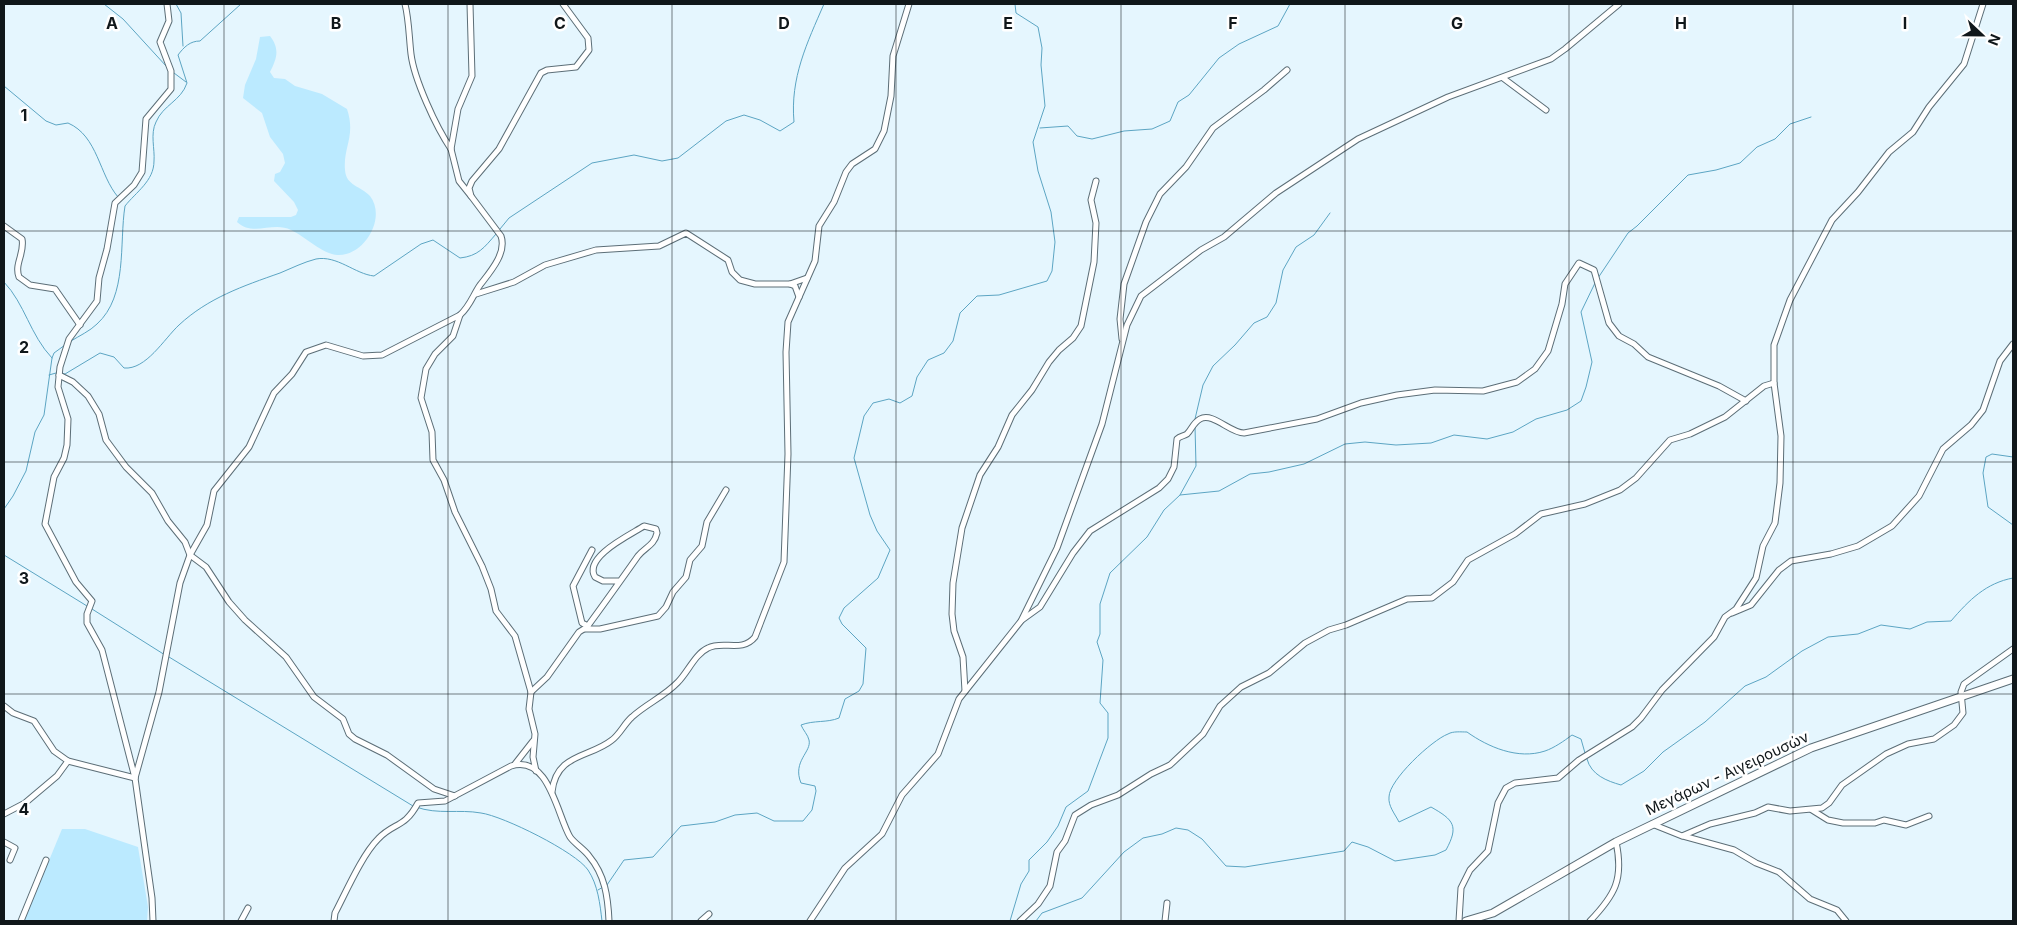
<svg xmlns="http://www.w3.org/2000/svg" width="2017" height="925" viewBox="0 0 2017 925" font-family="Inter,sans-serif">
<rect width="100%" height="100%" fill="#e5f6fe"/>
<!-- green -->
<g fill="#bbeaff">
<path d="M 270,36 C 280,49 277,58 270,72 L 274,78 L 285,79 L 295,86 L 322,94 L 347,109 C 356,136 343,147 345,170 C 346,186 361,186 370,196 C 387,218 364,256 338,255 C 322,254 306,237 291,230 C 273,221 253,237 237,222 L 239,217 L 291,217 L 296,215 L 298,210 L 294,202 L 274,181 L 275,174 L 280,172 L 285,163 L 283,154 L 270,137 L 262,113 L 243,98 L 245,85 L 256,59 L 260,37 Z"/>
<path d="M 62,829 L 85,829 L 138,847 L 148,907 L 147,921 L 24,921 Z"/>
</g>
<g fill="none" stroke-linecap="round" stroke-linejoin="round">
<!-- stream -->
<g stroke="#5ca5c3" stroke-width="1">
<path d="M 104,4 L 123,19 L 167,67"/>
<path d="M 176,4 L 181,13 L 183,46"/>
<path d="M 174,73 L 186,82"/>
<path d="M 4,86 L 46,121 L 56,125 L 68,123 C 98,136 99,175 118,197"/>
<path d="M 1040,128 L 1068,126 L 1077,136 L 1092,139 L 1124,131 L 1152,129 L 1170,121 L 1178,102 L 1189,95 L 1219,58 L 1239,44 L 1278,26 L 1290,4"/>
<path d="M 500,229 L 509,218 L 592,163 L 634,155 L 662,161 L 678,158 L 726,121 L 744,115 L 760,120 L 780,131 L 794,122 C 790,78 807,43 824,4"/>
<path d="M 1598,278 L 1628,233 L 1637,226 L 1688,175 L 1716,170 L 1740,163 L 1757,147 L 1775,139 L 1790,124 L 1811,117"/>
<path d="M 4,282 C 25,304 30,335 52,358"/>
<path d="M 71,341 C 79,336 90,331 97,324 C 128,296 119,243 125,206 C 136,192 154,181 154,161 C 155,149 150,134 156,122 C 163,105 181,101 187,83 L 178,55 C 184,47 190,41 200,41 L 241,4"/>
<path d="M 60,373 L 65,374 L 100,353 L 114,357 L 124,368 C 146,370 164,339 179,325 C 208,298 243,286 280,273 C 292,268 304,262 316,259 C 337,255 355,274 374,276 L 421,244 L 433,240 L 460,258 C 478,256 484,248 496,234"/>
<path d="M 49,375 L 56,373"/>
<path d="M 1195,419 L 1203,385 L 1213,366 L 1235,345 L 1254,323 L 1267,317 L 1276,303 L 1283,270 L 1296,247 L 1314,235 L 1330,213"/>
<path d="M 2013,457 L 1992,454 L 1986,457 L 1983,473 L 1988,507 L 2013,525"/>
<path d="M 1180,495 L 1196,466 L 1195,426"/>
<path d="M 4,509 L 13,496 L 26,471 L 35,432 L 44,415 L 52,358 L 54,353 L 65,345"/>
<path d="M 4,555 L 87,606"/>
<path d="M 92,609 L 165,655"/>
<path d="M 169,657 L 413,806"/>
<path d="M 1587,759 C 1591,775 1607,781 1621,785 L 1644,771 L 1663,752 L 1705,722 L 1745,686 L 1766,677 L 1802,651 L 1828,637 L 1858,634 L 1881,625 L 1910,629 L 1927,622 L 1951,621 C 1969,600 1986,583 2013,578"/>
<path d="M 416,807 C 438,815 459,809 481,813 C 503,816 576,852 588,870 C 598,885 600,904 602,921"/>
<path d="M 607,885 L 624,860 L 653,857 L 681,826 L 715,822 L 735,815 L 757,813 L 774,821 L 803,821 L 812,810 L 816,791 L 815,786 L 801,783 C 792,761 812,752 809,740 C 808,735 803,730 801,725 C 814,720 827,723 839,718 L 845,699 L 859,691 L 863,684 L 866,648 L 842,624 L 839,618 L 844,608 L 878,578 L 890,550 L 877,531 L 870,515 L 854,458 L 864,416 L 873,403 L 889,399 L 900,403 L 912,396 L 917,377 L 928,360 L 944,353 L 953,341 L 960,313 L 977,296 L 999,295 L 1047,281 L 1052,271 L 1055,242 L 1051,212 L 1038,171 L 1033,142 L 1045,106 L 1041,65 L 1042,48 L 1038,27 L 1016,13 L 1015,4"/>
<path d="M 598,890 L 603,887"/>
<path d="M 1010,921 L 1021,884 L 1029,871 L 1029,860 L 1047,842 L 1058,826 L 1066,807 L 1088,791 L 1108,738 L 1108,713 L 1100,703 L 1103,660 L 1097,642 L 1100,634 L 1100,604 L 1110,573 L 1147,537 L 1164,510 L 1180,495 L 1219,491 L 1250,474 L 1269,472 L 1304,464 L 1345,444 L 1365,442 L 1396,445 L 1431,443 L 1454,435 L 1487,439 L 1513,432 L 1536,419 L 1567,410 L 1581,401 L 1586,387 L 1592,362 L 1581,312 L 1596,281"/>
<path d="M 1036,921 L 1042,913 L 1082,898 L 1124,852 L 1143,838 L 1162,834 L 1176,828 L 1188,830 L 1202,839 L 1226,866 L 1245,867 L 1344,851 L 1352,842 L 1368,847 L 1395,861 L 1435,855 L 1446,850 C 1459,826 1454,820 1431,807 L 1399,822 C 1395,814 1388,806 1389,797 C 1389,780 1432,740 1448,734 C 1453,731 1461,732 1467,732 C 1488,747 1518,760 1545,751 C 1554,748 1564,741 1572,735 L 1581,739 L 1585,753"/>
</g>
<!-- minor casing -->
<g stroke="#5c6e77" stroke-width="7">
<g id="minor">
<path d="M 405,4 C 409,20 409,37 411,54 C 414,79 436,127 451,149"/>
<path d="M 470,4 L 472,76 L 458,109 L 451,149 L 459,181 L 471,196"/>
<path d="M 1503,78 L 1546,110"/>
<path d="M 4,226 L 22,239 C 25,253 14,264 19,277 L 30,285 L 55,289 L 80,325"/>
<path d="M 790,284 L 807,278"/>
<path d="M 476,294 L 514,282 L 545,265 L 596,250 L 659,246 L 686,233 L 728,260 L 732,272 L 740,280 L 755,284 L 790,284 L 795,286 L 799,297"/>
<path d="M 460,315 L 453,336 L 435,354 L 426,369 L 421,398 L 432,432 L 433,460 L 444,480 L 455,512 L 482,566 L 491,589 L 496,611 L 515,636 L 531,692 L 529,709 L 535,734 L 533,757 L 536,771"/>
<path d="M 1122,339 L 1120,319 L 1124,284 L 1146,222 L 1160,194 L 1186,167 L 1213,128 L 1264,90 L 1287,70"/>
<path d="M 59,375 L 73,382 L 88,396 L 99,414 L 106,440 L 126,467 L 152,493 L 168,521 L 185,542 L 190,555 L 206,567 L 229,602 L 245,620 L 286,657 L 314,697 L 343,719 L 349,734 L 355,739 L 387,755 L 434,789 L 455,796"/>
<path d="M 1732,613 L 1751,605 L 1779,570 L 1791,561 L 1831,554 L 1858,546 L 1892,526 L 1919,496 L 1943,449 L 1971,425 L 1983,410 L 2000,361 L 2013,344"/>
<path d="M 1022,620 L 1040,607 L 1073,553 L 1090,531 L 1159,488 L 1168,479 L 1174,467 L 1177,439 C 1180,436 1184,436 1187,434 C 1192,429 1193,423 1200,419 C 1213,412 1230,433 1244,433 L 1317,419 L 1361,403 L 1397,395 L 1435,390 L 1483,391 L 1517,382 L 1535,369 L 1548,351 L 1562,304 L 1565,284 L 1579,263 L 1594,270 L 1609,323 L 1619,336 L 1634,344 L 1648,357 L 1719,386 L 1746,401"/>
<path d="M 588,626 L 582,623 L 573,586 L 592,550"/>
<path d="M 585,629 L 600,629 L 658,616 L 666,607 L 673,592 L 686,577 L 690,560 L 702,546 L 707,522 L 726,490"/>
<path d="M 965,691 L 963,657 L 954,631 L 952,614 L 953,583 L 962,528 L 980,475 L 998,447 L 1012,415 L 1032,390 L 1049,362 L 1059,350 L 1073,338 L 1081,326 L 1094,262 L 1096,223 L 1091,200 L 1096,181"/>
<path d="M 531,692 L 547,677 L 579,632 L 587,627 C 604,604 621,580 638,556 C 645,547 654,546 657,533 L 656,529 L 644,526 C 630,535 583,557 595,577 L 603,581 L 620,581"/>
<path d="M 4,706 L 13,713 L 34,721 L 54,751 L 68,761 L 135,778"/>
<path d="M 515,764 L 533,741"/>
<path d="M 135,778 L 159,692 L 180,583 L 190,555 L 207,525 L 214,491 L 249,447 L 274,393 L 292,374 L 306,352 L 326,345 L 363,356 L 382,355 L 460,315 C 470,306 473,295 480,285 C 490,272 507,253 501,236 L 471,196 L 469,188 L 472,181 L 499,149 L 541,73 L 547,70 L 576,67 L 589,50 L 588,38 L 563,4"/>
<path d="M 552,792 C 556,753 590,758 612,740 C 620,734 624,724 632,717 C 646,704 665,696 678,682 C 688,672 695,654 708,648 C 723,640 742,653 755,637 L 784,562 L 788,454 L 786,352 L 788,322 L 815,261 L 819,226 L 834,202 L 846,172 L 852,164 L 875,149 L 884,131 L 891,96 L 893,56 L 909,4"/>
<path d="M 1812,810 L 1828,820 L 1843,823 L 1875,823 L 1884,820 L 1906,825 L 1929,816"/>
<path d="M 4,814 L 25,803 L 57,776 L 68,761"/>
<path d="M 1652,824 L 1682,836 L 1710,824 L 1755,813 L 1768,807 L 1790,811 L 1822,808 L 1829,803 L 1842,785 L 1886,754 L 1908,744 L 1934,739 L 1954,725 L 1963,713 L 1961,692 L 1964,684 L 2013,649"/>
<path d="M 1683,836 L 1734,850 L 1756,863 L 1779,872 L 1810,899 L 1837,910 L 1846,921"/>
<path d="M 4,842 L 15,848 L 10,860"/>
<path d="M 21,921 L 46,860"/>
<path d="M 153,921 L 152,898 L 135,778 L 102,650 L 87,623 L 87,614 L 92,601 L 76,582 L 45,524 L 54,477 L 64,458 L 67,445 L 68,419 L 58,387 L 60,367 L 69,339 L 97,301 L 99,278 L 107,249 L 115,203 L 134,185 L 142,172 L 146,119 L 171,89 L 171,71 L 160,42 L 169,21 L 167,4"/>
<path d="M 241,921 L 248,908"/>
<path d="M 334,921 L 335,913 C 346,892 362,855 378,839 C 394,822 404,829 418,803 L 445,801 L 511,766 C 549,754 557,815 570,837 C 575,844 584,849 589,856 C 605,875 608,897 609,921"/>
<path d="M 701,921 L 709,914"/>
<path d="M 810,921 L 845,868 L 882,834 L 902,795 L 938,754 L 959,699 L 1021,621 L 1057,548 L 1102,424 L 1127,325 L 1141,296 L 1201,250 L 1224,237 L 1276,193 L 1358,139 L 1448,97 L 1551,59 L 1565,49 L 1619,4"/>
<path d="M 1020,921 L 1038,904 L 1050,886 L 1057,852 L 1065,841 L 1075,815 L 1091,805 L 1118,795 L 1151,774 L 1170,765 L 1203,734 L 1220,706 L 1241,687 L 1269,673 L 1305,643 L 1329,630 L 1346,625 L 1407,599 L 1432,598 L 1453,582 L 1468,560 L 1515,534 L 1541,514 L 1585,504 L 1620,490 L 1636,478 L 1670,440 L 1690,434 L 1725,417 L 1764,386 L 1774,383"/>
<path d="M 1165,921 L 1167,903"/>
<path d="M 1459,921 L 1461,888 L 1470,870 L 1488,851 L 1498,803 L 1506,788 L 1515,783 L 1558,778 L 1579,760 L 1632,727 L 1641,718 L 1662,690 L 1714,637 L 1725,617 L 1736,609 L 1756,578 L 1763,546 L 1775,523 L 1780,483 L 1781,436 L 1774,383 L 1774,345 L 1790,300 L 1832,220 L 1858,192 L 1889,152 L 1913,132 L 1929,107 L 1964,64 L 1983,4"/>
<path d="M 1590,921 C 1615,895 1624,879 1616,842"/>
</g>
</g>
<!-- major casing -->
<g stroke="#5c6e77" stroke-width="9">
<path id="major" d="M 1466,921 L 1493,913 L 1616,842 L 1811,748 L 2013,679"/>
</g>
<!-- minor -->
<use href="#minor" stroke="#fff" stroke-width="5"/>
<!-- major -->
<use href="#major" stroke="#fff" stroke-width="7"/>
</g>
<!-- grid -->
<path fill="none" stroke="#10171a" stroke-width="1" stroke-opacity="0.55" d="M 224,4 L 224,921M 448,4 L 448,921M 672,4 L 672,921M 896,4 L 896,921M 1121,4 L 1121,921M 1345,4 L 1345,921M 1569,4 L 1569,921M 1793,4 L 1793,921M 4,231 L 2013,231M 4,462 L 2013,462M 4,694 L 2013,694"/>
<g text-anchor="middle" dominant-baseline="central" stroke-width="5" stroke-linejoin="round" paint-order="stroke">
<!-- street labels -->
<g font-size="15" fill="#10171a" stroke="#fff">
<text transform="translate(1727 773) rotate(-25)">Μεγάρων - Αιγειρουσών</text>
</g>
</g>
<g font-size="16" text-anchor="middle" font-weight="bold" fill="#10171a" stroke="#fff" stroke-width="5" stroke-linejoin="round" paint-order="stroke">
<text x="112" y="29">A</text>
<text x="336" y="29">B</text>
<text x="560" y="29">C</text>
<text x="784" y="29">D</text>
<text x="1008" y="29">E</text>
<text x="1233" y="29">F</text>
<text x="1457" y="29">G</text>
<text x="1681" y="29">H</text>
<text x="1905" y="29">I</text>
<text x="24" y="121">1</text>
<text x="24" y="353">2</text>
<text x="24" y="584">3</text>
<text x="24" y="815">4</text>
</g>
<!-- border -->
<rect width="2017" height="925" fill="none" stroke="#10171a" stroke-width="10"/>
<!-- north arrow -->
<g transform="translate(1982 35) rotate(112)" stroke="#ffffff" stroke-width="4" paint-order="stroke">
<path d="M0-4L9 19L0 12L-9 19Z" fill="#10171a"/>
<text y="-8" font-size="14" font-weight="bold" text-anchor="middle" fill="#10171a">N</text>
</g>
</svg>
